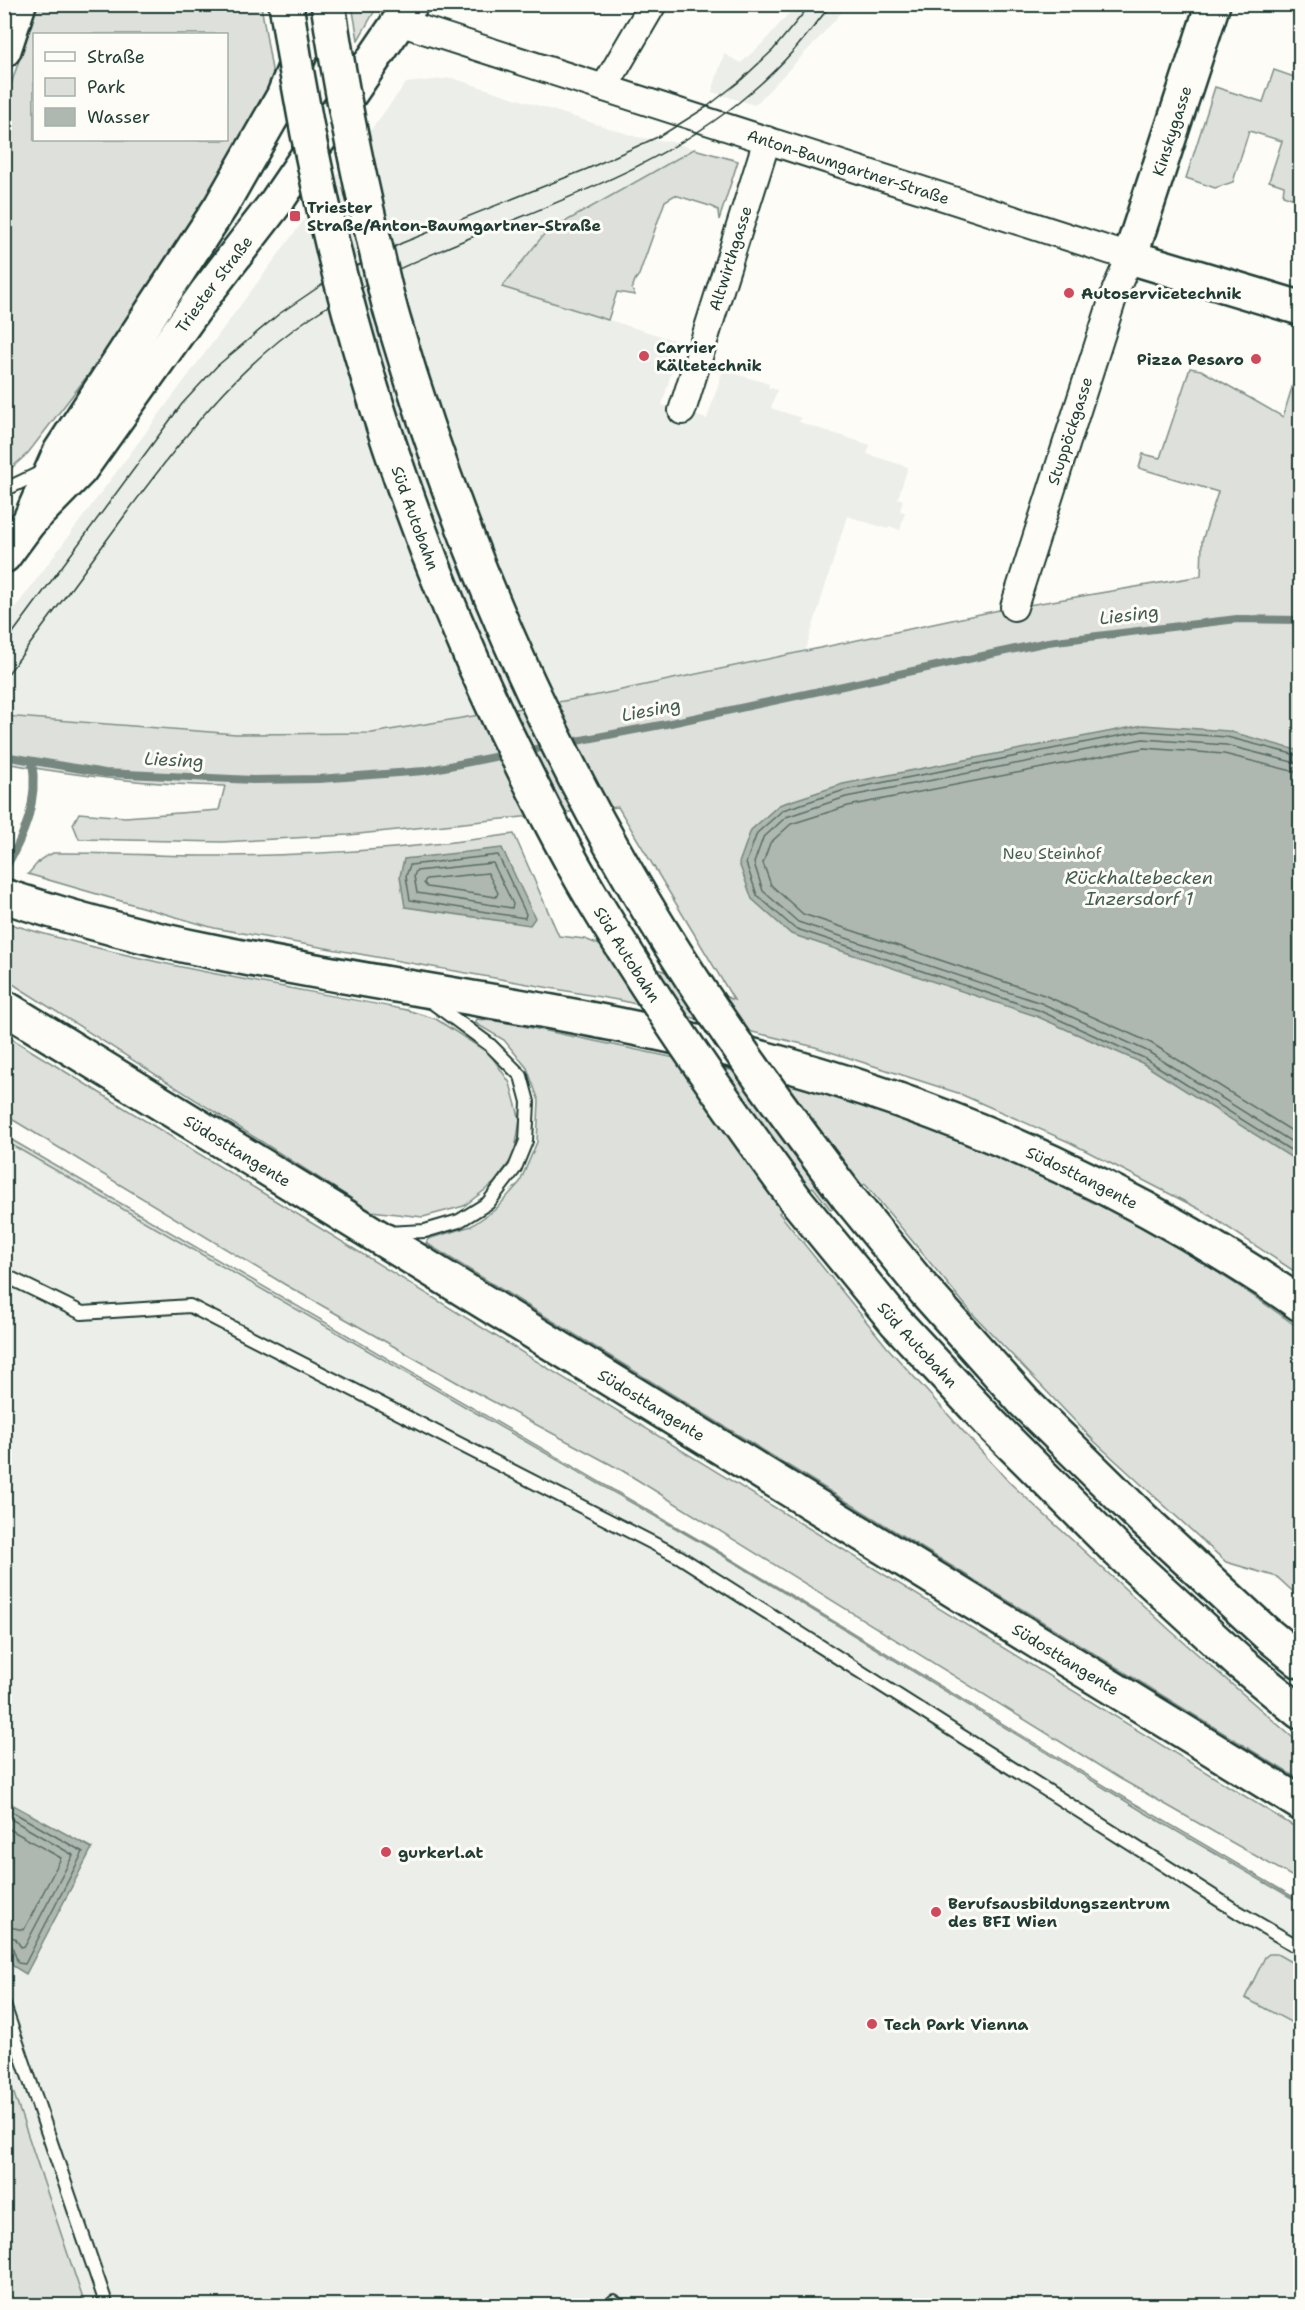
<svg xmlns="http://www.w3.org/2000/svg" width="1305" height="2310" viewBox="0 0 1305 2310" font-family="'Shantell Sans',sans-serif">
<rect width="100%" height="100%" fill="#fdfcf7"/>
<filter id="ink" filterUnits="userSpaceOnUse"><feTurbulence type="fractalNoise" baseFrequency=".0167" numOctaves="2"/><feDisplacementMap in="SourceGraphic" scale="12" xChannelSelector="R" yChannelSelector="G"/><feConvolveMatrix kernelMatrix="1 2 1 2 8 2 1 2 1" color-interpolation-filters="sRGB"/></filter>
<g filter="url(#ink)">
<!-- built -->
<g fill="#eceee9">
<path d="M 796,5 L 848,5 L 819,38 L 755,105 L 712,92 L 724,54 L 741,63 L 764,42 Z"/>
<path d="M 452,78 L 637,137 L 673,142 L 694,149 L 543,234 L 502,287 L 680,342 L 662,405 L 707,419 L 723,370 L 769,384 L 768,387 L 777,390 L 771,408 L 801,418 L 799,422 L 870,445 L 867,454 L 908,467 L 898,498 L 903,500 L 900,511 L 905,512 L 900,530 L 889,526 L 888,529 L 847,516 L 805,652 L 593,696 L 372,733 L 236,734 L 5,716 L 4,623 L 406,83 Z"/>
<path d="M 4,1141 L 717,1552 L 1142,1811 L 1300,1903 L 1300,2305 L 85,2305 L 5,2067 Z"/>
</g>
<!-- green -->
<g fill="#dde0db" stroke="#7e8e88" stroke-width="1.5" fill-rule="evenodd">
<path d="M 37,5 L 261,5 L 274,81 L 213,190 L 105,353 L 28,453 L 5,474 L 5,103 ZM 34,34 L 226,34 L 226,140 L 34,140 Z"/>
<path d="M 352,5 L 378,5 L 358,40 Z"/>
<path d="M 1274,70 L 1300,79 L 1300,201 L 1283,195 L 1284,186 L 1269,181 L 1282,141 L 1249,131 L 1233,182 L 1215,188 L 1186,178 L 1215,87 L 1263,102 Z"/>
<path d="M 694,149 L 738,161 L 719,220 L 718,211 L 713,207 L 675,195 L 665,201 L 639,275 L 635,280 L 632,289 L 635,295 L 617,292 L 608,320 L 502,287 L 545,233 Z"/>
<path d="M 1300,361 L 1300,1275 L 1203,1211 L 1069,1142 L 958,1093 L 815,1047 L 623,1001 L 214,928 L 28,874 L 41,859 L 53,853 C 111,852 169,857 227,856 C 323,855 419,848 514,834 L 559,936 L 585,939 L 734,1000 L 618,807 L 349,835 L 222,842 L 79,839 L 73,824 L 79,813 L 125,817 L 219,810 L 225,786 C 151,785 78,776 5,763 L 4,716 L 236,734 L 372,733 L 593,696 L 999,610 L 1201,576 L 1202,541 L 1218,492 L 1139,468 L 1143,454 L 1160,458 L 1190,368 L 1201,370 L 1283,417 Z"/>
<path d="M 4,922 C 135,963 273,984 407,1010 L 436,1019 L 490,1054 L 510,1083 L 520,1120 L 514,1156 L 494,1183 L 464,1206 L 423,1217 L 371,1211 L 5,979 Z"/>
<path d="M 477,1019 L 504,1022 C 569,1036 634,1049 699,1063 C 729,1070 759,1075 788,1083 C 971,1135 1147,1215 1300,1329 L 1300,1598 L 1277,1577 L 1226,1562 L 1094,1441 L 971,1312 L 865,1184 L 831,1210 L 813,1187 L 779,1213 L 887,1347 L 1009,1482 L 1171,1631 L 1300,1744 L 1300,1780 L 426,1243 L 428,1239 L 471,1226 L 496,1209 L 520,1182 L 537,1142 L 539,1101 L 527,1068 L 504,1040 L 475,1023 Z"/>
<path d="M 4,1034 L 1300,1830 L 1300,1881 L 1119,1778 L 623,1471 L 460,1384 L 284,1284 L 5,1115 Z"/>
<path d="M 5,1136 L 713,1548 L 1115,1792 L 1300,1901 L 1300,1903 L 1142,1811 L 717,1552 L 5,1141 Z"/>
<path d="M 1269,1954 L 1277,1954 L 1300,1967 L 1300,2027 L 1245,1998 L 1265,1957 Z"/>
<path d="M 5,2067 L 85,2305 L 8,2305 L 4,2294 Z"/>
</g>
<!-- water -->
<g fill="#aeb8b1" stroke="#75877f" stroke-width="1.5">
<path d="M 1143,725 L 1228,731 L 1300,751 L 1300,1163 L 1142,1063 L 1036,1016 L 791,934 L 752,899 L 739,863 L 751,830 L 779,805 L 843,784 Z"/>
<path d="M 502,848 L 535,918 L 530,925 L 405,907 L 400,876 L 404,859 Z"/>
<path d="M 4,1800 L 92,1848 L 26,1974 L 13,1966 L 4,1941 Z"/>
</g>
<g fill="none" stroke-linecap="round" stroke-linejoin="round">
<!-- shore -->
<g stroke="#586e66" stroke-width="1.5">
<path d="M 1300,756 L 1227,737 L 1143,731 L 845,790 L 783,810 L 757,833 L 746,863 L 757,895 L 794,928 L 1038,1010 L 1144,1058 L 1300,1156"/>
<path d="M 1300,764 L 1226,745 L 1143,739 L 846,797 L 786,817 L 763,838 L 754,863 L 763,891 L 798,922 L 1041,1003 L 1147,1051 L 1300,1147"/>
<path d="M 1300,773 L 1224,754 L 1144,748 L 848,806 L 791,824 L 770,843 L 763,863 L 771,885 L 803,914 L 1044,995 L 1151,1043 L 1300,1136"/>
<path d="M 498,855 L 526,914 L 525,918 L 410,900 L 406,876 L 410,865 Z"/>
<path d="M 493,863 L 513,904 L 512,908 L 417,893 L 414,876 L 416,871 Z"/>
<path d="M 488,873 L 498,893 L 496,897 L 427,887 L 424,883 L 426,879 Z"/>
<path d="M 4,1807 L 83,1852 L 25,1964 L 18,1963 L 12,1946 L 4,1943"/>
<path d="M 4,1815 L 73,1855 L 25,1946 L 21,1947 L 15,1938 L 4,1936"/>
<path d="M 4,1826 L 61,1858 L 24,1930 L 4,1926"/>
</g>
<!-- stream -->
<g stroke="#75877f" stroke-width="8">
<path d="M 566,743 L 666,724 L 1048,642 L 1237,619 L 1300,620"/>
<path d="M 522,752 L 550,746"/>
<path d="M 4,756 L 105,773 L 253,780 L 319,779 L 424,771 L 509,754"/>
<path d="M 4,871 C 24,836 39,802 32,761"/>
</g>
<!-- service casing -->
<g stroke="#1f3d34" stroke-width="16">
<g id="service">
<path d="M 4,490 L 44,471"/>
<path d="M 386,1233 L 425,1231 L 459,1221 L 488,1203 L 515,1168 L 526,1141 L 528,1102 L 521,1076 L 490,1045 L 429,1000"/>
<path d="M 4,1275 L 82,1313 L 190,1306 L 680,1557 L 1238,1912 L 1300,1948"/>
<path d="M 4,2005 L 107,2306"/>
<path d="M 612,2306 L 614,2301"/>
</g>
</g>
<!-- minor casing -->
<g stroke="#1f3d34" stroke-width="30">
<g id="minor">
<path id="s1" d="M 399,22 L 1130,257 L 1116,289 L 1014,607"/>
<path d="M 604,88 L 653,4"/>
<path id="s2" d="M 682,411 L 767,140"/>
</g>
</g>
<!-- secondary casing -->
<g stroke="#1f3d34" stroke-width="38">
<path id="secondary" d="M 1213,4 L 1130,257 L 1300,308"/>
</g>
<!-- primary casing -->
<g stroke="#1f3d34" stroke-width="38">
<g id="primary">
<path id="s3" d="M 4,556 L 29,522 L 80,470 L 206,293 L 277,201 L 411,4"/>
</g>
</g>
<!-- motorway casing -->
<g stroke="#1f3d34" stroke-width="38">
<g id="motorway">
<path d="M 4,50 L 19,4"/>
<path d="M 29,522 L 60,452 L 221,206 L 283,97 L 320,4"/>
<path id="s4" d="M 4,896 C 72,918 141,937 211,951 C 364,983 519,1002 671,1036 C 855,1076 1027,1139 1190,1234 C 1227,1256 1265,1279 1300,1304"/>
<path id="s5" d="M 4,1007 L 1300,1803"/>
<path d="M 848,1197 L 925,1291 L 1024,1402 L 1144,1520 L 1266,1633 L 1300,1661"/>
<path id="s6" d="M 796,1200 L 896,1322 L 993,1426 L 1118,1551 L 1238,1661 L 1300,1712"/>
</g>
</g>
<!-- service -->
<use href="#service" stroke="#fdfcf7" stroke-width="12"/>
<!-- minor -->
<use href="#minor" stroke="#fdfcf7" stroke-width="26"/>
<!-- secondary -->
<use href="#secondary" stroke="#fdfcf7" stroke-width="33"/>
<!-- primary -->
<use href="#primary" stroke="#fdfcf7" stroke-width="33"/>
<!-- motorway -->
<use href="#motorway" stroke="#fdfcf7" stroke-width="33"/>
<!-- tram -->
<g stroke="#1f3d34" stroke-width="1.5">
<path d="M 4,645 L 182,404 L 217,366 L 279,314 L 329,280 L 402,243 L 587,169 L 662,135 L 708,106 L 740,81 L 773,50 L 811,4"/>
<path d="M 4,679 C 46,623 87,567 128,511 C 182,439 235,368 311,317 C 355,287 405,266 453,245 C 554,202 666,166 750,93 C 781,67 807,37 831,4"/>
</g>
<!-- motorway-bridge casing -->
<g stroke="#1f3d34" stroke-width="38" stroke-linecap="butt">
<g id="motorway-bridge">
<path id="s7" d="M 286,4 C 322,254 393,495 501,723 C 530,782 559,842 593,899 C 655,1003 724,1102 796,1200"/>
<path d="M 328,4 C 340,85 356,165 375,245 C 381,270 386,296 394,322 C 451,514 527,701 628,875 C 693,988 769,1093 848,1197"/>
</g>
</g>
<!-- motorway-bridge -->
<use href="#motorway-bridge" stroke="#fdfcf7" stroke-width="33"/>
</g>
</g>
<!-- markers -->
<g fill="#d1495b" stroke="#fdfcf7" stroke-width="2">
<rect x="289" y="210" width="12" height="12" rx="3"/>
<circle cx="1069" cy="293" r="6"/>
<circle cx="644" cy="356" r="6"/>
<circle cx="1256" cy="359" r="6"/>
<circle cx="386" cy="1852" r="6"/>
<circle cx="936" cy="1912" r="6"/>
<circle cx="872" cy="2024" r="6"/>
</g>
<g text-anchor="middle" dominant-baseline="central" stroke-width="6" stroke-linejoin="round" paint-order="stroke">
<!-- street labels -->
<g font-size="16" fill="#1f3d34" stroke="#fdfcf7">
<text transform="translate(1172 131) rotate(-72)">Kinskygasse</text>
<text stroke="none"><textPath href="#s1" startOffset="472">Anton-Baumgartner-Straße</textPath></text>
<text stroke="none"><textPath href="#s2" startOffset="160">Altwirthgasse</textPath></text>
<text stroke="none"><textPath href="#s3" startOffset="344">Triester Straße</textPath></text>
<text transform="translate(1070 431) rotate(-72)">Stuppöckgasse</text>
<text stroke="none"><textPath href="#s7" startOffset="531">Süd Autobahn</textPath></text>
<text stroke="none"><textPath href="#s7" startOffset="1017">Süd Autobahn</textPath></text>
<text stroke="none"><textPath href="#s5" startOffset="274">Südosttangente</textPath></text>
<text stroke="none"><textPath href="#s4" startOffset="1118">Südosttangente</textPath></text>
<text stroke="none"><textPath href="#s6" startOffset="189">Süd Autobahn</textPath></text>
<text stroke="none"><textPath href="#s5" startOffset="760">Südosttangente</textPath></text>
<text stroke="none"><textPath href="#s5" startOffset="1246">Südosttangente</textPath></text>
</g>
<!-- poi labels -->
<g font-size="16" font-weight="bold" fill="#1f3d34" stroke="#fdfcf7" text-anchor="start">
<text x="307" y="207">Triester<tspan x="307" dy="18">Straße/Anton-Baumgartner-Straße</tspan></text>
<text x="1081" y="293">Autoservicetechnik</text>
<text x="656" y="347">Carrier<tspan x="656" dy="18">Kältetechnik</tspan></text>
<text x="1244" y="359" text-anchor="end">Pizza Pesaro</text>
<text x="398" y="1852">gurkerl.at</text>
<text x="948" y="1903">Berufsausbildungszentrum<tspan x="948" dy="18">des BFI Wien</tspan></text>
<text x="884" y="2024">Tech Park Vienna</text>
</g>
<!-- park labels -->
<g font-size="16" fill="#455e55" stroke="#fdfcf7">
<text x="1052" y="853">Neu Steinhof</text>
</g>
<!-- water labels -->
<g font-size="18" font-style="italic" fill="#435c53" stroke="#fdfcf7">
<text transform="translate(1129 615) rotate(-7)">Liesing</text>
<text transform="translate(651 710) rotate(-11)">Liesing</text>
<text transform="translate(174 760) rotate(3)">Liesing</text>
<text x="1139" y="878">Rückhaltebecken<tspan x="1139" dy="21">Inzersdorf 1</tspan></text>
</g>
</g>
<!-- margin -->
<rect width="1305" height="2310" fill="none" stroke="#fdfcf7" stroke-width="24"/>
<rect x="12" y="12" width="1281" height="2286" fill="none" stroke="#1f3d34" stroke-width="2" filter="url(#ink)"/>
<!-- legend -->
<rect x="33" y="33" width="195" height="108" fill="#fdfcf7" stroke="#a4b0a9" stroke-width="1.5"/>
<rect x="45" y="52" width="30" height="9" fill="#fdfcf7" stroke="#a4b0a9" stroke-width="1.5"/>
<text x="87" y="63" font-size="18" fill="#1f3d34">Straße</text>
<rect x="45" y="78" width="30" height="18" fill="#dde0db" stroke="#a4b0a9" stroke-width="1.5"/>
<text x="87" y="93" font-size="18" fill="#1f3d34">Park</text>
<rect x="45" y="108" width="30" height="18" fill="#aeb8b1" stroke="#a4b0a9" stroke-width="1.5"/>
<text x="87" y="123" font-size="18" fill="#1f3d34">Wasser</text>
</svg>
